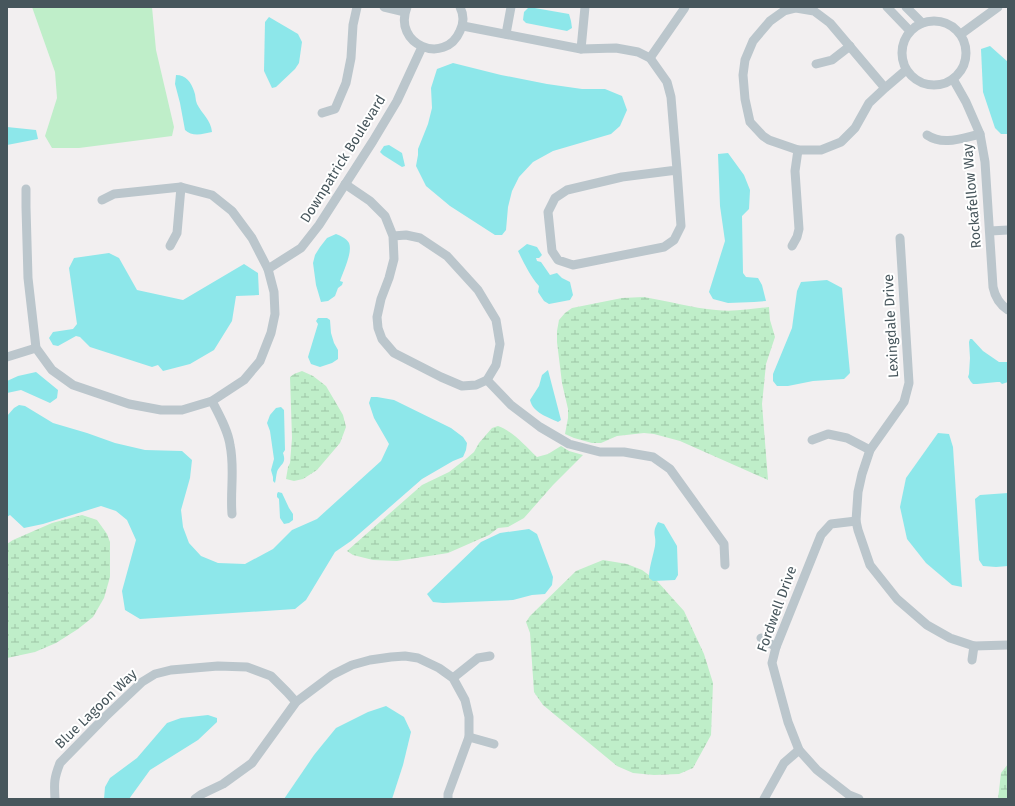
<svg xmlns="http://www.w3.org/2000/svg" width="1015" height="806" viewBox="0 0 1015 806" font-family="'Fira Sans',sans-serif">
<defs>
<pattern id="wetland-marsh" width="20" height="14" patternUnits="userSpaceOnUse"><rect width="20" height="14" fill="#bfeec9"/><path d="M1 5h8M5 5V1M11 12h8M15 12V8" fill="none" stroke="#9dc4a6"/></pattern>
</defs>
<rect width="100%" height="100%" fill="#f2eff0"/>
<!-- green -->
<path fill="#bfeec9" d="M 32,7 L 152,7 L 156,50 L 174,127 L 172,136 L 79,148 L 52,148 L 45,136 L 57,98 L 55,72 Z"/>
<!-- wetland -->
<g fill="url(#wetland-marsh)">
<path d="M 644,297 C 668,301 692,308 716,310 C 734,312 751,309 769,307 L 770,320 L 775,337 L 766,364 L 762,404 L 768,480 L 680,441 L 654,434 L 644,433 L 617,436 L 601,443 L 592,443 L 574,438 L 565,434 L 568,418 L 568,409 L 562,383 L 557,342 L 557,331 L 559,320 L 565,313 L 572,308 L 622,298 Z"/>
<path d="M 302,371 L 313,376 L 326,386 L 343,415 L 346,427 L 340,443 L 317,470 L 303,479 L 294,481 L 286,479 L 288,467 L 290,463 L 292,438 L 290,377 L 294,374 Z"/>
<path d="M 498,426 C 514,432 525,446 537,457 L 548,454 L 561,446 L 569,451 L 583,455 L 553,485 L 524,518 L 508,527 L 498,528 L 489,535 L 448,553 L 397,561 L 373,560 L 353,555 L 347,551 L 422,485 L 449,472 L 467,458 L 474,452 L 479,443 L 492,428 Z"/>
<path d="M 82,515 L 97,520 L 107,534 L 110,542 L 110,577 L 104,598 L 93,617 L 78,629 L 56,643 L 35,652 L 7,658 L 7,544 L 13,540 L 52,523 Z"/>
<path d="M 603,560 L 627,564 L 642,570 L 657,581 L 684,611 L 704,654 L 713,683 L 711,735 L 693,768 L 679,774 L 654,775 L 633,773 L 617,766 L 543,705 L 536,695 L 534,692 L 530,633 L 526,622 L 530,616 L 576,571 Z"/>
<path d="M 1008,764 L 1008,799 L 998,799 L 1001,773 Z"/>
</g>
<!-- water -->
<g fill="#8de7ea">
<path d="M 529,7 L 569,14 L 571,21 L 572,28 L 567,31 L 526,23 L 523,20 L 524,12 Z"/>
<path d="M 269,17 L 298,34 L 302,42 L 299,63 L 295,69 L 276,87 L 272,88 L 264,71 L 265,22 Z"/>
<path d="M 990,46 L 1008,62 L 1008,134 L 1001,134 L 995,128 L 983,92 L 981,49 Z"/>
<path d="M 453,63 L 501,75 L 547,84 L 582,89 L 605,89 L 622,96 L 627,110 L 620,126 L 611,134 L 553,151 L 533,162 L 519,177 L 512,191 L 508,207 L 506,230 L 502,235 L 495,235 L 450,206 L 426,186 L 416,166 L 418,155 L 418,149 L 428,124 L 432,108 L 431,88 L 437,69 Z"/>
<path d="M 176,75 C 186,75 191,82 194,91 C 196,95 195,100 197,104 C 202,114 211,120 212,132 C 203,134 192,137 185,130 L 180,103 L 175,84 Z"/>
<path d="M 7,127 L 36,130 L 38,139 L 7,145 Z"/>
<path d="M 389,145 L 402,153 L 405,166 L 402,167 L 383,155 L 380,152 L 384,146 Z"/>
<path d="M 728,153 L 744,175 L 750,190 L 749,209 L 742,216 L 743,273 L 746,277 L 758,278 L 762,285 L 766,301 L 754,302 L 728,303 L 713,299 L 709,292 L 725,241 L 720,206 L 718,154 Z"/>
<path d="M 336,234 C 341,236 346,238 349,243 C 353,252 343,272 340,281 L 343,282 L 342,285 L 338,288 L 335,296 L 328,301 L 321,302 L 316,285 L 313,263 L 315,255 L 320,247 L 327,238 Z"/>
<path d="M 527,244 L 537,247 L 542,255 L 539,258 L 536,258 L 537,261 L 541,262 L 550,275 L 557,273 L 562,278 L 570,282 L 573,295 L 570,300 L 549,304 L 544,301 L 538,292 L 539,286 C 530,276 524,263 518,251 Z"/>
<path d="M 109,253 L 119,258 L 137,290 L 183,300 L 244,264 L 258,273 L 259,295 L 236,296 L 232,321 L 214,350 L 190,364 L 163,371 L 158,365 L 152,367 L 90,347 L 80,337 L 76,336 L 58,346 L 53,345 L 49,338 L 53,332 L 73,329 L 77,324 L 69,268 L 74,258 Z"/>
<path d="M 827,280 L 842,288 L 850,373 L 844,379 L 813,381 L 788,386 L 777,386 L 773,381 L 773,374 L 792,328 L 797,291 L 801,282 Z"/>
<path d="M 318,318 L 327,318 L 330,320 L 331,333 L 334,343 L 338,350 L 338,359 L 332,363 L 320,367 L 311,364 L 308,357 L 318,324 L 316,321 Z"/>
<path d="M 970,339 L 972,339 L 983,351 L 999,362 L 1008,362 L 1008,382 L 1002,384 L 1000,382 L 997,382 L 977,384 L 973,384 L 971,382 L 968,377 L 969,374 L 970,358 L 969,342 Z"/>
<path d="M 548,370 L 561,420 L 558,422 C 548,417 533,413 530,400 L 539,386 L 542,375 Z"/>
<path d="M 36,372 L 58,390 L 57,398 L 50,403 L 21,390 L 7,393 L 7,381 L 18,376 Z"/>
<path d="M 371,397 L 377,397 L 394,400 L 451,428 L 463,437 L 467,443 L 466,450 L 463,457 L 453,461 L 422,479 L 351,541 L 335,552 L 306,600 L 295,609 L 140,619 L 125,610 L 122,591 L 136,540 L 127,520 L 116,511 L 101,506 L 43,524 L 24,528 L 10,515 L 7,517 L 7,416 L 14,408 L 19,405 L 25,406 L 53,423 L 87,433 L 115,443 L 145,450 L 182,451 L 192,460 L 190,478 L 181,510 L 183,527 L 189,543 L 201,556 L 218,563 L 245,564 L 273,549 L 292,530 L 317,519 L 381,461 L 389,444 L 374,418 L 369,403 Z"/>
<path d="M 281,407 L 284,410 L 285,450 L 283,453 C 287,464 280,464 277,472 C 276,476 276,479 275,483 L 273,481 L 273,477 L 271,470 L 274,459 L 270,431 L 267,423 L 270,415 L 276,408 Z"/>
<path d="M 938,433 L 949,434 L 953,447 L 962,587 L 952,585 L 926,563 L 907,539 L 900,507 L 906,478 Z"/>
<path d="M 278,492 L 282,493 L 289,508 L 293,514 L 293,520 L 289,523 L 284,524 L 280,518 L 279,499 L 277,497 L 277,494 Z"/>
<path d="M 1008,493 L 1008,566 L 996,567 L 983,566 L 979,560 L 975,499 L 980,495 Z"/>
<path d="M 658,522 L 664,524 L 677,546 L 678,575 L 675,580 L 653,581 L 649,578 C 649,567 653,557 655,546 C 657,535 651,534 658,522 Z"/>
<path d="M 529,529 L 537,534 L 553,577 L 552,585 L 545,594 L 532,595 L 513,600 L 443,603 L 433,602 L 427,594 L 481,542 L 500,533 Z"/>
<path d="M 386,706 L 404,717 L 411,732 L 403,765 L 392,799 L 284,799 L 314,755 L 336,728 L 368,712 Z"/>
<path d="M 208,715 L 217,718 L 217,722 L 198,740 L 150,770 L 129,799 L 104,799 L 105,787 L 110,778 L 137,758 L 167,723 L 181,718 Z"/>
</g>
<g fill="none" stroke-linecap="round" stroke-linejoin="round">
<!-- minor -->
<g stroke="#bbc6cc" stroke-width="9">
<path d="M 384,7 L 405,12"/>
<path d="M 407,7 C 392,45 445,66 460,31 C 464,23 464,15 460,7"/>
<path d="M 887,7 L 910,31"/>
<path d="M 906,7 L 922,23"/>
<circle cx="934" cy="53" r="32"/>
<path d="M 463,26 L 581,49 L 616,48 L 638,52 L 650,58 L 667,82 L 671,97 L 677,170 L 681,226 L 674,240 L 664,247 L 573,265 L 558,260 L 552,251 L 548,212 L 555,198 L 567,190 L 622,177 L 677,170"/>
<path d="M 506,34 L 511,7"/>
<path d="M 961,34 L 998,7"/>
<path d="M 581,49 L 585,7"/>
<path d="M 650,58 L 684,9 L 685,7"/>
<path d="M 816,64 L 832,60 L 850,46"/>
<path d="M 953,79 L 966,102 L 980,134 L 985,162 L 993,287 C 995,297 999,304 1008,310"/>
<path d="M 885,88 L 830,23 L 814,11 L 796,8 L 784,11 L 770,21 L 753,41 L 745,60 L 743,75 L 745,99 L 750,122 L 763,136 L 769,140 L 798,150 L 821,150 L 841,142 L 855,128 L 869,103 L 885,88 L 906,70"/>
<path d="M 322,113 L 335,109 L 346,83 L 351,58 L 353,25 L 357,7"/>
<path d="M 927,135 C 943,146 962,138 980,134"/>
<path d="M 345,184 L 370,201 L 385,216 L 393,236 L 394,259 L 389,278 L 381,299 L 377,317 L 378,328 L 382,339 L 394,353 L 441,377 L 462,386 L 476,385 L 487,380 L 496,365 L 500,344 L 496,320 L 478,290 L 447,256 L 420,238 L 406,235 L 393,236"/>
<path d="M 26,189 L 26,207 L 28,278 L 36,348 L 52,370 L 73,385 L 129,404 L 161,410 L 182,410 L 212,401 L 244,380 L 260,361 L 271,333 L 275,314 L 274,292 L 268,269 L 252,238 L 232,211 L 212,195 L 181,187 L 114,194 L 102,200"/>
<path d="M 990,231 L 1008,230"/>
<path d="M 900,238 L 909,383 L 904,402 L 870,450 L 862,474 L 858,492 L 856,521 L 858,530 L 870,565 L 897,599 L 927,625 L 950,638 L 974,646 L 1008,645"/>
<path d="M 170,246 L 177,233 L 181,187"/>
<path d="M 792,246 L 797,237 L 799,229 L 795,171 L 798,150"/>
<path d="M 268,269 L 301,248 L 319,225 L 373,141 L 397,101 L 422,47"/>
<path d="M 7,357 L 36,348"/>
<path d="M 487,380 L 511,405 L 540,427 L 569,444 L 600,452 L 624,452 L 653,457 L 670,469 L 724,544 L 725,565"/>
<path d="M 212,401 C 219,415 228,430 230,445 C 235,468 230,491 232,514"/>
<path d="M 812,440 L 828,434 L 847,438 L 870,450"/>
<path d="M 856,521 L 831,524 L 821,535 L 776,647 L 772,663 L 788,722 L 799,750 L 817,770 L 849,795 L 859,799"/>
<path d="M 761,638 L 776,647"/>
<path d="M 972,660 L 974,646"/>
<path d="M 453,678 L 478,658 L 490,656"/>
<path d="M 469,737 L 494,744"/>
<path d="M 55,799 C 54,783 54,778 60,763 L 105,717 L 142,682 L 155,674 L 171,670 L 218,666 L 247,667 L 271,676 L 287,692 L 296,702"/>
<path d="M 195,799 L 202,794 L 223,784 L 252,763 L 296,702 L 332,675 L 352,665 L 370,660 L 391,657 L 405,656 L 418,658 L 439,668 L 453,678 L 465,700 L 469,717 L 469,737 L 448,794 L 448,799"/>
<path d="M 764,799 L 784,763 L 799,750"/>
</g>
</g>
<g text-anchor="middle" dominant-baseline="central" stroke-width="4" stroke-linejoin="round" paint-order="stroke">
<!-- street labels -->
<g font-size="14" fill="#47565c" stroke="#fff">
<text transform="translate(343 159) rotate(-58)">Downpatrick Boulevard</text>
<text transform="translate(972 196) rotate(-95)">Rockafellow Way</text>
<text transform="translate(891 326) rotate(-93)">Lexingdale Drive</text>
<text transform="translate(777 609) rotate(-70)">Fordwell Drive</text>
<text transform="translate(96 709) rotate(-44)">Blue Lagoon Way</text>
</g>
</g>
<!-- border -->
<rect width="1015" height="806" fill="none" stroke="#47565c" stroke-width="16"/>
</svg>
